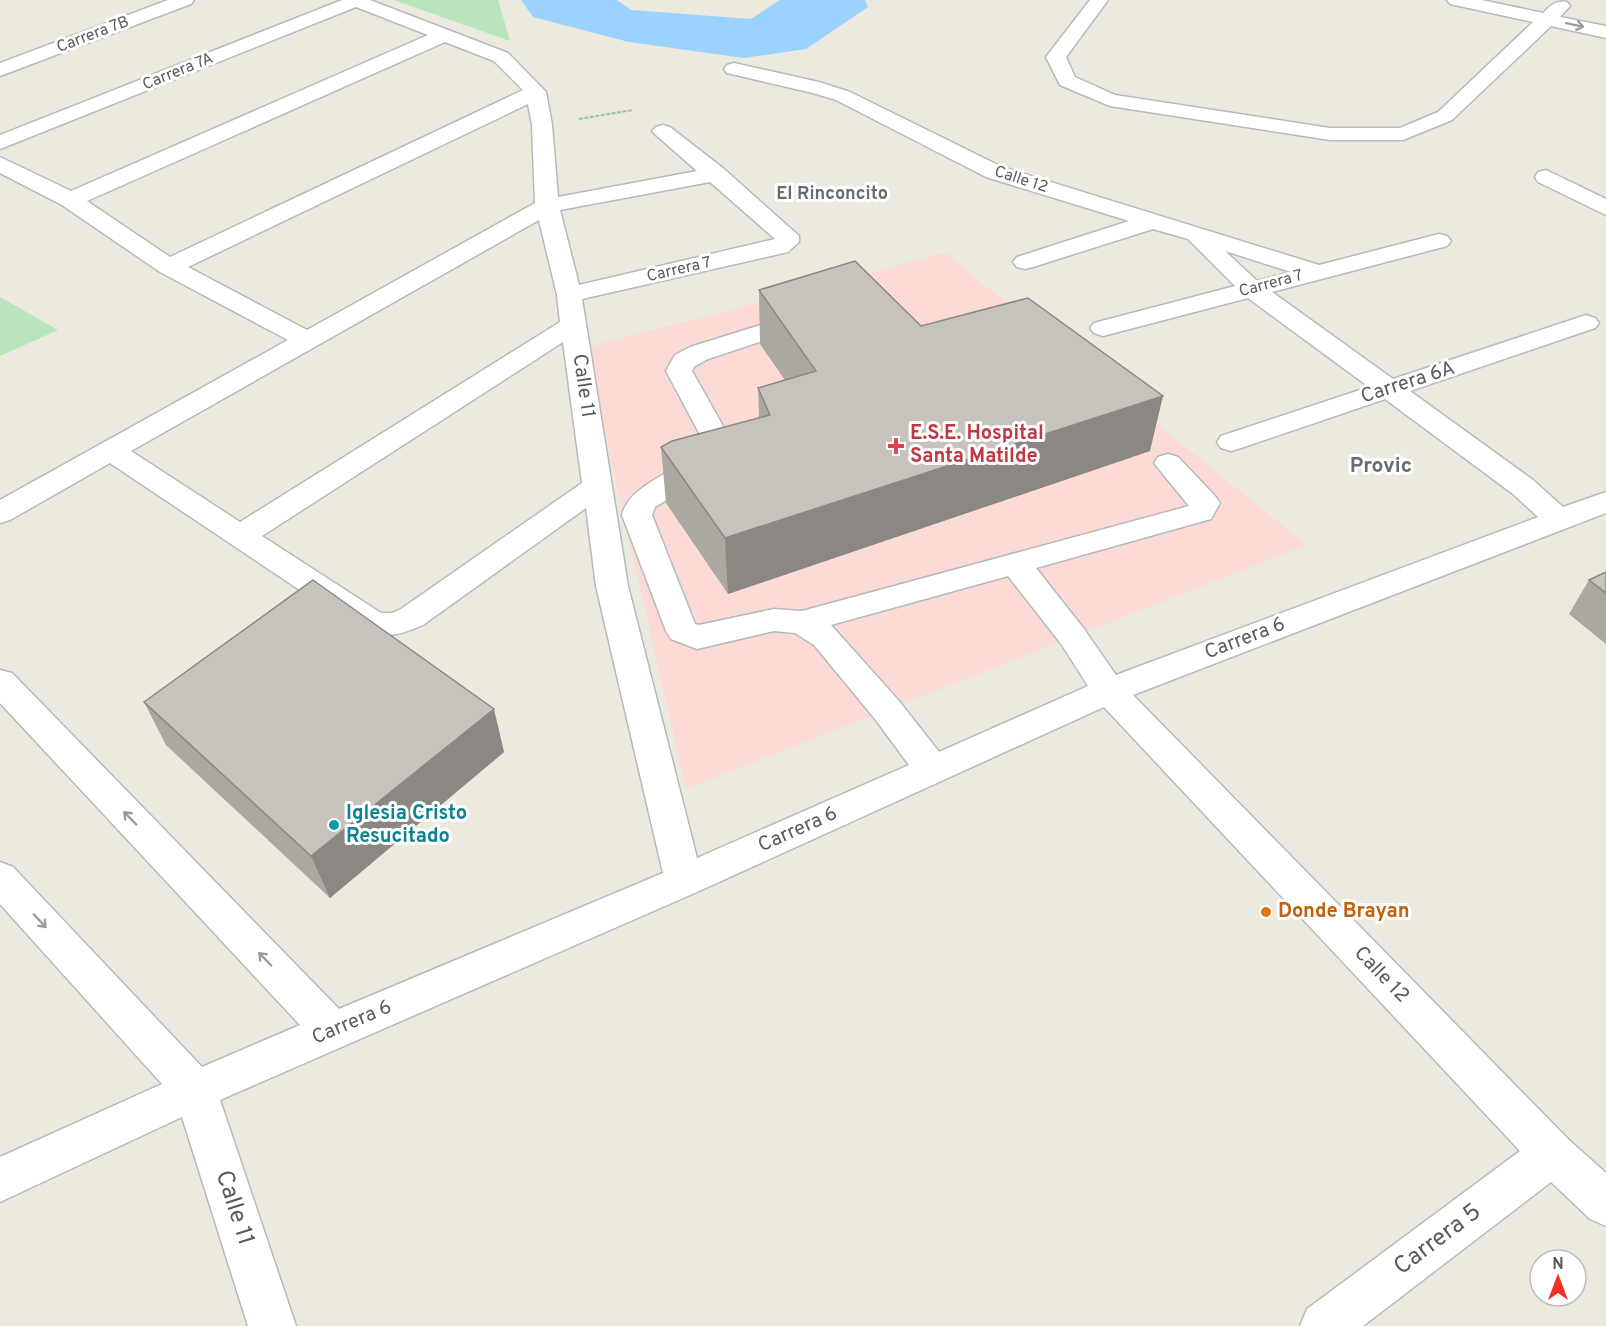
<svg xmlns="http://www.w3.org/2000/svg" width="1606" height="1326" viewBox="0 0 1606 1326" font-family="Overpass,sans-serif">
<rect width="100%" height="100%" fill="#ece9de"/>
<!-- medical -->
<path fill="#fcdbd7" d="M 945,253 L 1307,545 L 686,789 L 585,348 Z"/>
<!-- green -->
<g fill="#b8e5b9">
<path d="M 394,0 L 498,0 L 510,41 Z"/>
<path d="M 0,297 L 58,330 L 0,356 Z"/>
</g>
<!-- water -->
<path fill="#9bd3ff" d="M 521,0 L 617,0 L 631,10 L 751,19 L 780,0 L 865,0 L 868,7 L 806,49 L 744,58 L 629,42 L 533,17 Z"/>
<g fill="none" stroke-linecap="round" stroke-linejoin="round">
<!-- minor casing -->
<g stroke="#b6b9be" stroke-width="3">
<g id="minor">
<path d="M 168,0 L 194,0 L 191,4 L 0,76 L 0,63 Z"/>
<path d="M 342,0 L 370,0 L 508,53 L 546,92 L 552,125 L 558,197 L 697,171 L 656,135 L 652,131 L 656,127 L 663,125 L 670,127 L 724,169 L 799,236 L 799,242 L 788,252 L 582,299 L 628,586 L 697,858 L 909,765 L 875,719 L 814,645 L 795,633 L 774,631 L 697,649 L 671,639 L 666,631 L 622,515 C 629,484 680,470 704,450 L 705,444 L 666,371 L 675,355 L 690,347 L 802,312 L 811,315 L 815,320 L 811,325 L 708,359 L 695,366 L 692,371 L 733,444 C 730,469 677,493 655,507 L 652,515 L 695,624 L 699,625 L 774,609 L 802,611 L 1189,506 L 1154,463 L 1158,457 L 1168,454 L 1178,457 L 1215,496 L 1220,503 L 1211,519 L 1036,568 L 1084,629 L 1116,675 L 1538,517 L 1513,494 L 1385,399 L 1241,448 L 1231,451 L 1221,448 L 1217,442 L 1221,436 L 1369,387 L 1248,298 L 1103,336 L 1094,333 L 1090,328 L 1094,323 L 1235,286 L 1188,239 L 1153,229 L 1033,267 L 1025,269 L 1017,267 L 1013,262 L 1017,257 L 1129,221 L 986,177 L 836,100 L 813,93 L 727,73 L 724,69 L 727,65 L 734,63 L 819,82 L 850,92 L 1002,167 L 1319,265 L 1439,234 L 1447,236 L 1451,241 L 1447,246 L 1272,292 L 1393,379 L 1577,318 L 1586,315 L 1595,318 L 1599,323 L 1595,328 L 1410,391 L 1533,480 L 1563,507 L 1606,492 L 1606,513 L 1133,695 L 1568,1139 L 1606,1173 L 1606,1226 L 1590,1219 L 1551,1182 L 1363,1326 L 1300,1326 L 1307,1309 L 1520,1151 L 1104,707 L 697,892 L 220,1100 L 296,1326 L 248,1326 L 182,1117 L 0,1202 L 0,1157 L 162,1084 L 0,904 L 0,862 L 13,867 L 202,1067 L 300,1025 L 0,703 L 0,670 L 12,673 L 339,1009 L 663,873 L 596,586 L 586,508 L 423,625 C 403,634 385,639 364,633 L 110,463 L 10,520 L 0,523 L 0,500 L 288,340 L 160,272 L 62,205 L 0,173 L 0,157 L 71,191 L 428,35 L 356,7 L 0,149 L 0,135 ZM 445,42 L 494,61 L 523,90 L 170,257 L 87,201 ZM 528,104 L 532,125 L 535,203 L 307,330 L 188,267 ZM 710,182 L 775,239 L 579,285 L 560,210 ZM 539,220 L 557,295 L 560,322 L 240,522 L 131,451 ZM 1225,251 L 1291,272 L 1257,281 ZM 563,342 L 582,483 L 401,609 L 392,613 L 381,613 L 262,536 ZM 1008,576 L 1062,645 L 1088,686 L 939,752 L 899,701 L 831,625 Z"/>
<path d="M 1090,0 L 1108,0 L 1066,57 L 1075,77 L 1115,95 L 1330,128 L 1400,128 L 1438,112 L 1533,22 L 1450,4 L 1447,0 L 1482,0 L 1543,13 C 1551,5 1556,0 1567,2 L 1570,6 L 1560,17 L 1606,26 L 1606,38 L 1551,26 L 1452,120 L 1403,140 L 1330,140 L 1110,106 L 1060,85 L 1046,57 Z"/>
<path d="M 1546,170 L 1606,199 L 1606,215 L 1538,182 L 1535,177 L 1538,172 Z"/>
</g>
</g>
<!-- path -->
<path stroke="#91c6a0" stroke-width="2" stroke-dasharray="4 1.5" stroke-linecap="butt" d="M 579,119 L 633,110"/>
<!-- minor -->
<use href="#minor" fill="#fff" fill-rule="evenodd"/>
</g>
<!-- wall -->
<g fill="#aba7a1">
<path d="M 759,290 L 921,326 L 1150,451 L 728,594 L 666,503 L 661,447 L 759,418 L 758,388 L 785,380 L 760,344 Z"/>
<path d="M 1606,572 L 1606,644 L 1569,614 L 1589,580 Z"/>
<path d="M 144,702 L 504,752 L 330,898 L 166,745 Z"/>
</g>
<!-- shaded-wall -->
<g fill="#8b8883">
<path d="M 1163,396 L 1150,451 L 728,594 L 725,538 Z"/>
<path d="M 494,709 L 504,752 L 330,898 L 311,856 Z"/>
</g>
<!-- building -->
<g fill="#c7c2bb" stroke="#8b8883" stroke-width="1.5">
<path d="M 855,261 L 921,326 L 1028,298 L 1163,396 L 725,538 L 661,447 L 672,441 L 770,415 L 758,388 L 816,371 L 759,290 Z"/>
<path d="M 1606,572 L 1606,593 L 1589,580 Z"/>
<path d="M 313,580 L 494,709 L 311,856 L 144,702 Z"/>
</g>
<!-- one-way arrows -->
<defs><path id="oneway-shaft" d="M-6 0H5M1.5-3L5.5 0L1.5 3" fill="none" stroke-width="1.6" stroke-linecap="round" stroke-linejoin="round" transform="scale(1.5)"/></defs>
<g stroke="#9a9da0">
<use href="#oneway-shaft" transform="translate(1575 25) rotate(12)"/>
<use href="#oneway-shaft" transform="translate(130 818) rotate(-134)"/>
<use href="#oneway-shaft" transform="translate(40 921) rotate(47)"/>
<use href="#oneway-shaft" transform="translate(265 959) rotate(-134)"/>
</g>
<!-- markers -->
<path fill="#e0444e" stroke="#fff" stroke-width="2" d="M893 437h6v6h6v6h-6v6h-6v-6h-6v-6h6z"/>
<circle fill="#0f9aa8" stroke="#fff" stroke-width="2" cx="334" cy="825" r="6"/>
<circle fill="#e8710a" stroke="#fff" stroke-width="2" cx="1266" cy="912" r="6"/>
<g text-anchor="middle" dominant-baseline="central" stroke-width="6" stroke-linejoin="round" paint-order="stroke">
<!-- far-street labels -->
<g font-size="16" fill="#575b60" stroke="#fff">
<text transform="translate(93 35) rotate(-21)">Carrera 7B</text>
<text transform="translate(178 72) rotate(-22)">Carrera 7A</text>
<text transform="translate(1021 180) rotate(18)">Calle 12</text>
<text transform="translate(679 270) rotate(-13)">Carrera 7</text>
<text transform="translate(1271 284) rotate(-15)">Carrera 7</text>
</g>
<!-- far-neighbourhood labels -->
<g font-size="18" font-weight="bold" fill="#686d73" stroke="#fff">
<text x="832" y="194">El Rinconcito</text>
</g>
<!-- street labels -->
<g font-size="20" fill="#575b60" stroke="#fff">
<text transform="translate(1408 383) rotate(-18)">Carrera 6A</text>
<text transform="translate(583 386) rotate(82)">Calle 11</text>
<text transform="translate(1245 639) rotate(-21)">Carrera 6</text>
<text transform="translate(798 830) rotate(-24)">Carrera 6</text>
<text transform="translate(1381 975) rotate(46)">Calle 12</text>
<text transform="translate(352 1023) rotate(-23)">Carrera 6</text>
</g>
<!-- health labels -->
<g font-size="20" font-weight="bold" fill="#be3a42" stroke="#fff" text-anchor="start">
<text x="910" y="434">E.S.E. Hospital<tspan x="910" dy="23">Santa Matilde</tspan></text>
</g>
<!-- culture labels -->
<g font-size="20" font-weight="bold" fill="#0d838f" stroke="#fff" text-anchor="start">
<text x="346" y="814">Iglesia Cristo<tspan x="346" dy="23">Resucitado</tspan></text>
</g>
<!-- food labels -->
<g font-size="20" font-weight="bold" fill="#c56008" stroke="#fff" text-anchor="start">
<text x="1278" y="912">Donde Brayan</text>
</g>
<!-- neighbourhood labels -->
<g font-size="21" font-weight="bold" fill="#686d73" stroke="#fff">
<text x="1381" y="466">Provic</text>
</g>
<!-- near-street labels -->
<g font-size="24" fill="#575b60" stroke="#fff">
<text transform="translate(234 1208) rotate(72)">Calle 11</text>
<text transform="translate(1438 1240) rotate(-37)">Carrera 5</text>
</g>
</g>
<!-- north arrow -->
<g transform="translate(1558 1278)"><circle r="28" fill="#ffffff" stroke="#bcbdbf" stroke-width="1.5"/>
<path d="M0-4.5L10 22L0 15L-10 22Z" fill="#f1301f"/>
<text y="-9" font-size="16" font-weight="bold" text-anchor="middle" fill="#575b60">N</text>
</g>
</svg>
